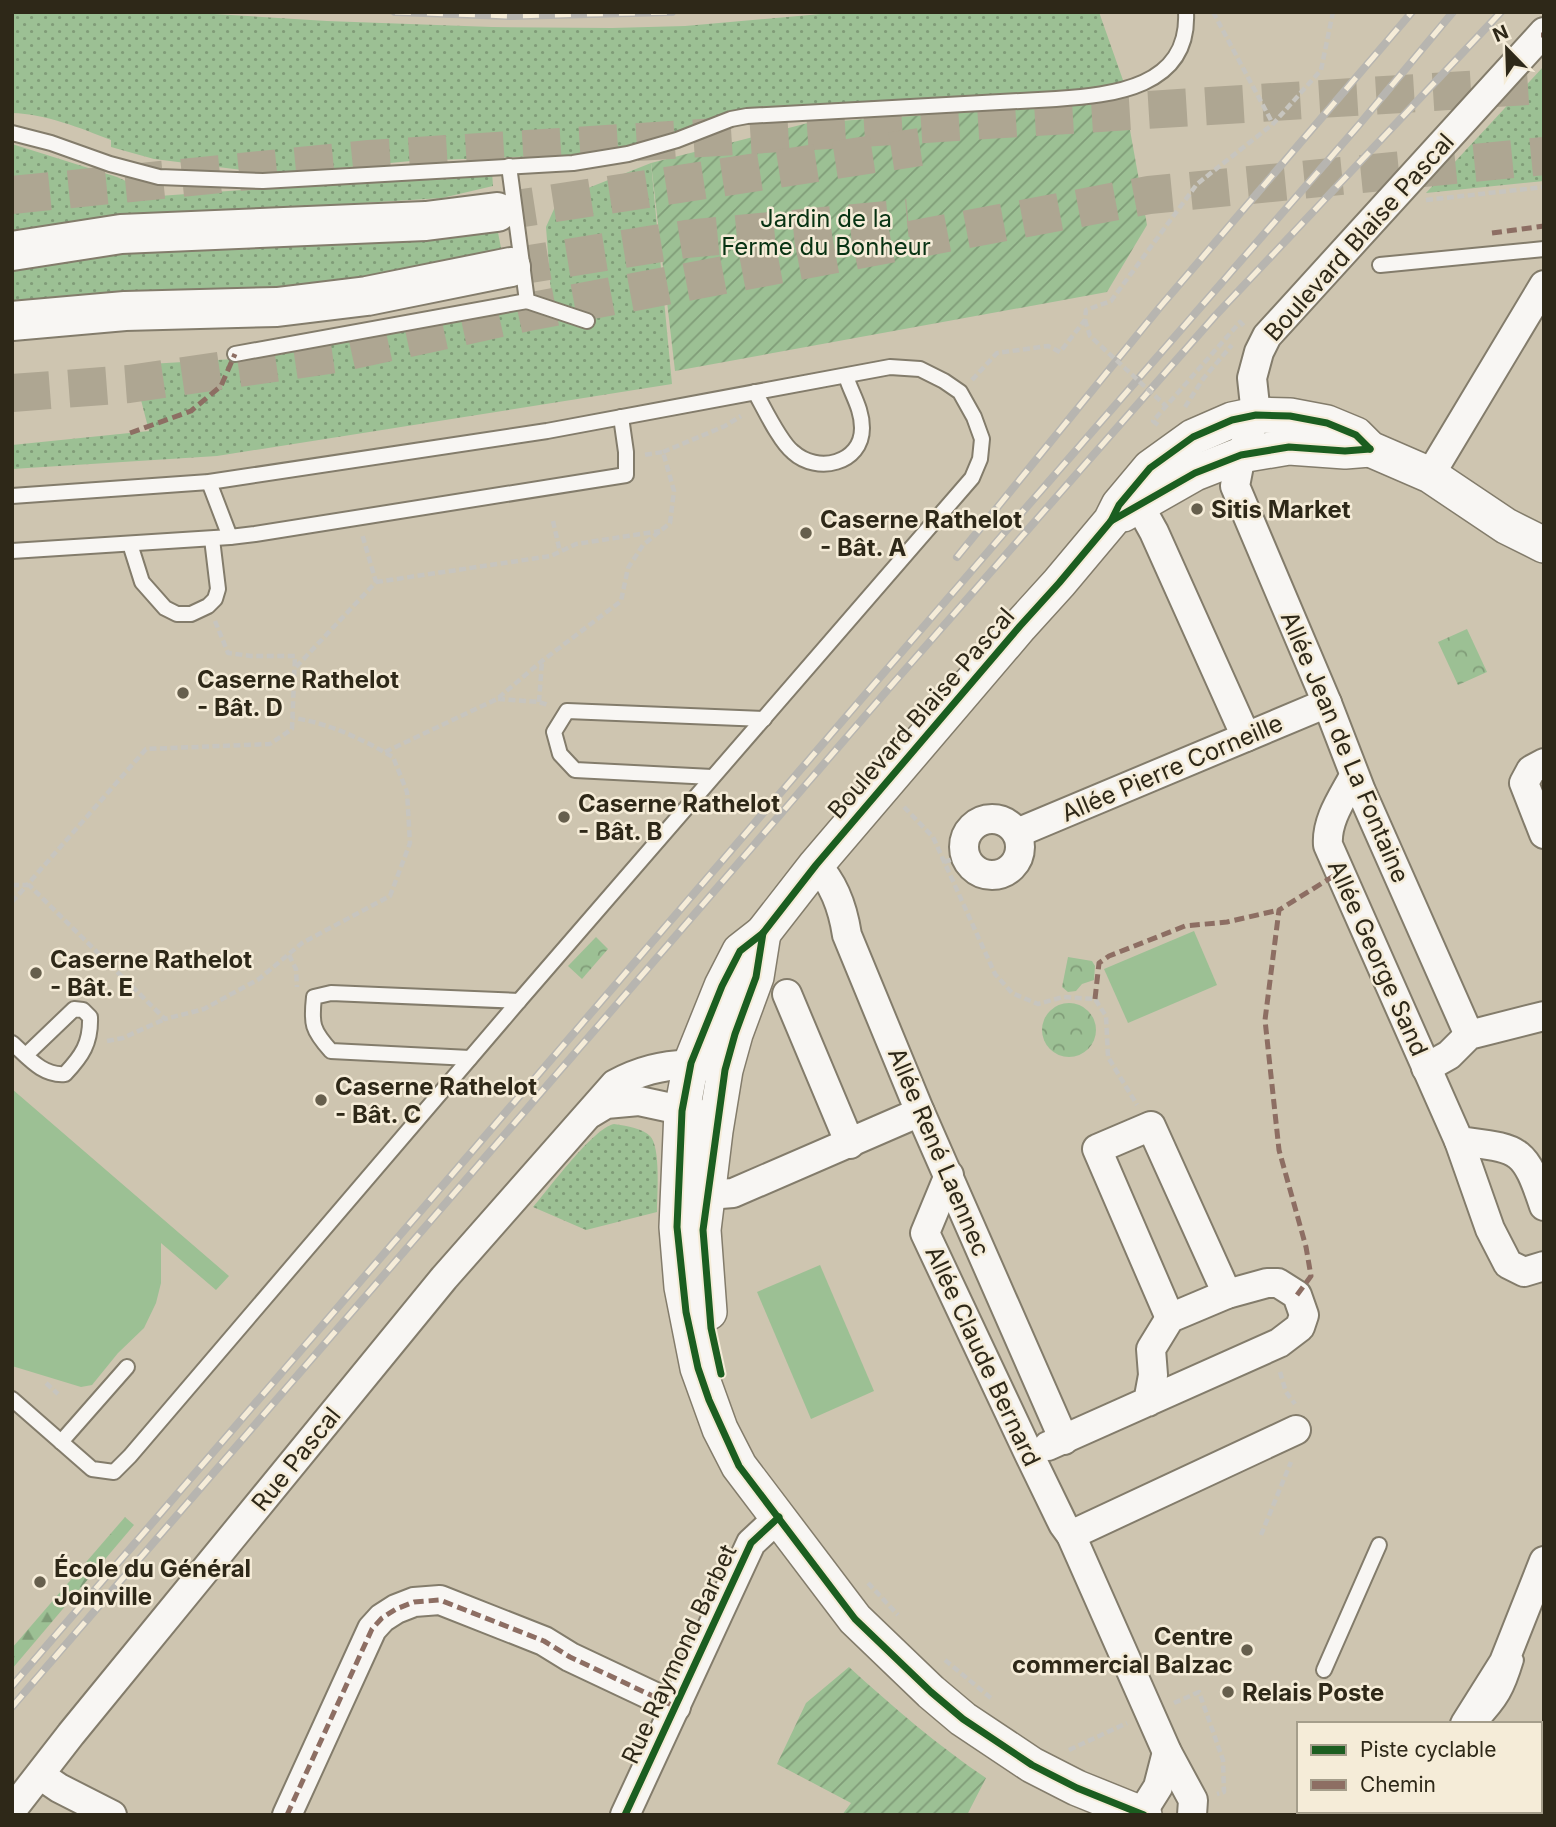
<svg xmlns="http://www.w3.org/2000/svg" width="1556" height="1827" viewBox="0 0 1556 1827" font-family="Inter,sans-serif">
<defs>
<pattern id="grass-dots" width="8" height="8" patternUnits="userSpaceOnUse" patternTransform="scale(1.75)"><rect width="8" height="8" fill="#9cc094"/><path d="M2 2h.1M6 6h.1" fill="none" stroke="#809c78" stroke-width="1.8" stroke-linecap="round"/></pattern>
<pattern id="forest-firs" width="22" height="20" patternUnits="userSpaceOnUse" patternTransform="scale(1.75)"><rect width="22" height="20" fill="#9cc094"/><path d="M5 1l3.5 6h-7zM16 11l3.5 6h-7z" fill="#809c78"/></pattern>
<pattern id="park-crowns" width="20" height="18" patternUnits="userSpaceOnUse" patternTransform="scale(1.75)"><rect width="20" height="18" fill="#9cc094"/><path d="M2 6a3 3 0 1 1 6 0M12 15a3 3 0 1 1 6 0" fill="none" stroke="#809c78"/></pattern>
<pattern id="garden-furrows" width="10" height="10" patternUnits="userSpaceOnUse" patternTransform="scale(1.75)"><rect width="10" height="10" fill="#9cc094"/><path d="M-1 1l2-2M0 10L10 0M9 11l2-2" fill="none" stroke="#809c78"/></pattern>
</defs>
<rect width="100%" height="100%" fill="#cec5b0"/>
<!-- grass -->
<g fill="url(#grass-dots)">
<path d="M 12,12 L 181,12 L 327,21 L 492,27 L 612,28 L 685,26 L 843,12 L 1099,12 L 1124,83 L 1105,88 L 1068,91 L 774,106 L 724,113 L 631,148 L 592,154 L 411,161 L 275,174 L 154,159 L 111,147 L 111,140 C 80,128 46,114 12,113 Z"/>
<path d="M 1544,66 L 1542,128 L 1544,129 L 1544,181 L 1426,193 Z"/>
<path d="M 12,144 L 117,177 L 159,196 L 492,172 L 493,186 L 442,198 L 93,220 L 12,233 Z"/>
<path d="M 651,163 L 672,384 L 217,456 L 12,469 L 12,445 L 149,431 L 132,365 L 268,357 L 532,304 L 551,293 L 546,227 L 558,200 Z"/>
<path d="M 496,222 L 501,248 L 385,276 L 278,288 L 12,306 L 12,267 L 50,259 Z"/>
<path d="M 614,1124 C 626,1126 642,1128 650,1136 C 661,1147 657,1196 657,1212 L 586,1230 L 533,1207 C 549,1189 593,1128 614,1124 Z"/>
</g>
<!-- forest -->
<path fill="url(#forest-firs)" d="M 125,1517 L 134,1525 L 12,1669 L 12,1648 Z"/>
<!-- park -->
<g fill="url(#park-crowns)">
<path d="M 1467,629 L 1487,672 L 1458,685 L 1438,642 Z"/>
<path d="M 596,937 L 608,949 L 582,979 L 568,966 Z"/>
<path d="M 1068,957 L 1092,961 L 1095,966 L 1094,980 L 1082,984 L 1076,991 L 1068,992 L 1062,987 Z"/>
<circle cx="1069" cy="1030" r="27"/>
</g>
<!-- garden -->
<g fill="url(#garden-furrows)">
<path d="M 1125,102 L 1147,225 L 1107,292 L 675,371 L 651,163 L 808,123 Z"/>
<path d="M 849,1667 C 893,1707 937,1745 986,1778 L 967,1815 L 842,1815 L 851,1803 L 777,1764 L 806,1703 Z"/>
</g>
<!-- pitch -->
<g fill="#9cc094">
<path d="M 1194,931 L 1217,985 L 1128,1023 L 1104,969 Z"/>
<path d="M 12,1089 L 229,1276 L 216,1290 L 161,1243 L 161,1283 L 156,1303 L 144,1328 L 118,1353 L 92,1385 L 81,1387 L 12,1366 Z"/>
<path d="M 820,1265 L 874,1391 L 811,1419 L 757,1292 Z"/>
</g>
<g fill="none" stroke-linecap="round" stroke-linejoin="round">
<!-- motorway-tunnel -->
<g stroke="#aea692" stroke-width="38" stroke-dasharray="38 19" stroke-linecap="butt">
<path d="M 12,195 L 369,159 L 1544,85"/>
<path d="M 497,212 L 920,147"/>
<path d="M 511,267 L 686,239 L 908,218"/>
<path d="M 12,393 L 129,384 L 335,354 L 533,311 L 1149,195 L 1544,156"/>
</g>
<!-- service casing -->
<g stroke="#837c6b" stroke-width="18">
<g id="service">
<path d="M 12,133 L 51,143 L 110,164 L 159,177 L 263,181 L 573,163 L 628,154 L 677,140 L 731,119 L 747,116 L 1056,99 C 1112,95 1190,88 1186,12"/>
<path d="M 509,166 L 527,301 L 587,321"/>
<path d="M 1380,265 L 1544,249"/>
<path d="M 235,354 L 527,301"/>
<path d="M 755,392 C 764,408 780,442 793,452 C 817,474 862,464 862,428 C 862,408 851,393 846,376"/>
<path d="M 209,482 L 230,537 L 255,534 L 626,475 L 626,452 L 621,417"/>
<path d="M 12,496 L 209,482 L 547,431 L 890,367 L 920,369 L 944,381 L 960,392 L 974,417 L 982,439 L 980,459 L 972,478 L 519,1001 L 130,1456 L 114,1472 L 92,1469 L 12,1399"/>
<path d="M 130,544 L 142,582 L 165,608 L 177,614 L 191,614 L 208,606 L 215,599 L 218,589 L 212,539"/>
<path d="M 12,551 L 230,537"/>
<path d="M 712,777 L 575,770 L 560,754 L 554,732 L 567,711 L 764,719"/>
<path d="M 12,1043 C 28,1057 42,1076 65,1074 C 82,1056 91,1043 90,1017 L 83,1010 L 74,1009 L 26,1055"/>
<path d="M 470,1058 L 331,1051 C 312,1030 311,1024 314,997 L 331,993 L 519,1001"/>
<path d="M 61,1442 L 127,1367"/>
<path d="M 1324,1670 L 1379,1545"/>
<path d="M 1479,1724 C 1501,1701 1507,1690 1516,1660"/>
</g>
</g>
<!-- minor casing -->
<g stroke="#837c6b" stroke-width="32">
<g id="minor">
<path d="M 1430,475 L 1544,285"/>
<path d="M 1119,505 L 1139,505 L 1154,532 L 1246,737"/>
<path d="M 1544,763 L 1531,770 L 1524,783 L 1544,834"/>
<path d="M 1354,776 C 1343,797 1326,820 1328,845 L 1459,1141 C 1519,1149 1524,1146 1544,1206"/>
<circle cx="992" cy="847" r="28"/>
<path d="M 1017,833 L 1327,703"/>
<path d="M 816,865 C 834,883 843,909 847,935 L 920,1112 L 1064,1440"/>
<path d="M 787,994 L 850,1144"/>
<path d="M 1469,1035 L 1361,791 L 1327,703 L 1235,486 L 1241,455 L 1256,415 L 1252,378 L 1259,352 L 1267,336 L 1544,32"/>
<path d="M 1426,1068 L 1449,1055 L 1469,1035 L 1544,1016"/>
<path d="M 591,1113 L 606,1104 L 639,1101 L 718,1118"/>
<path d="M 1459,1141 L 1490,1229 L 1508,1264 L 1524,1272 L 1544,1266"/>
<path d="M 949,1175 L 925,1233 L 1029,1454 L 1063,1524 L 1071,1535 L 1167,1752 L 1193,1800 L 1192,1815"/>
<path d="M 688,1192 L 708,1195 L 733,1193 L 920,1112"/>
<path d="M 1170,1318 L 1097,1149 L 1151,1126 L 1227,1294"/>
<path d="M 1048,1446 L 1279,1343 L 1300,1327 L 1304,1315 L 1297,1295 L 1278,1283 L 1267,1283 L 1227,1294 L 1170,1318 L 1151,1349 L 1153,1375 L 1148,1402"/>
<path d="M 1071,1535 L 1296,1430"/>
<path d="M 1465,1724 L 1504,1662 L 1544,1561"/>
<path d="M 40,1775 L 59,1788 L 112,1815"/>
<path d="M 12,1810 L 71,1734 L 444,1278 L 615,1084 C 645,1068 675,1061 709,1067"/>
<path d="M 1141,1814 L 1158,1787 L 1167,1752"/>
<path d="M 287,1815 L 372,1629 L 382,1618 L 396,1609 L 414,1602 L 440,1600 L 544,1641 L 570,1657 L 676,1707"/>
<path d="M 625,1815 L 751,1543 L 779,1517"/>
<path d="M 1434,1815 L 1436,1811"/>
</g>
</g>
<!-- tertiary casing -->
<g stroke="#837c6b" stroke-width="38">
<g id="tertiary">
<path d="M 1123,514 L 1195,473 L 1241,455 L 1289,447 L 1345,451 L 1370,449"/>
<path d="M 709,1312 L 703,1230 L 715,1131 L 725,1070 L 735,1034 L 756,977 L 763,933"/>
<path d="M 1144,1815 L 1077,1788 L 1032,1765 L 963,1719 L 931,1692 L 855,1619 L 739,1466 L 720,1429 L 698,1368 L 682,1287 L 677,1227 L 682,1111 L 691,1063 L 722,986 L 740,951 L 763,933 L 816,865 L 1020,626 L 1059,583 L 1111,521 L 1119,505 L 1150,468 L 1193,437 L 1232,420 L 1256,415 L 1290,416 L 1327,423 L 1356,435 L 1370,449 L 1430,475 L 1506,526 L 1544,545"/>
</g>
</g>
<!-- motorway casing -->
<g stroke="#837c6b" stroke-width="42">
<g id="motorway">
<path d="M 12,251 L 121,234 L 426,221 L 497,212"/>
<path d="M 12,321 L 125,311 L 277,307 L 367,296 L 511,267"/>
</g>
</g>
<!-- path -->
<g stroke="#c7c5bf" stroke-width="4.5" stroke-dasharray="7 3.5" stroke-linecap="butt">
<path d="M 1213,12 L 1273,124"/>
<path d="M 1426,200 L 1544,187"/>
<path d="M 972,380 L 997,353 L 1048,346 L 1060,352 L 1085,320 L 1086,310 L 1111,301 L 1197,184 L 1273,124 L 1321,70 L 1333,12"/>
<path d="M 1185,407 L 1203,379 L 1232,345"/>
<path d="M 1158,425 L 1153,421 L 1240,322 L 1245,327"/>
<path d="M 663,452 L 725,426 L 741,416"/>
<path d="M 553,521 L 560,552"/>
<path d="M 376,582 L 551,556 L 576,544 L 660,531"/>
<path d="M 215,621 L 228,653 L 251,656 L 295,656 L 292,729 L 270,744 L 146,749 L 28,884 L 165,1019 L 204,1009 L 259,979 L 302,943 L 390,896 L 410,843 L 407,792 L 393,757 C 362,739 329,723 293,718"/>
<path d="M 296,667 L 376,582 L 362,534"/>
<path d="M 498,699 L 539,702 L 548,705"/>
<path d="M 539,702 L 542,661"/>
<path d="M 385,752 L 497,699 L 542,661 L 621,601 L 628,568 L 643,545 L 670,523 L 674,491 L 663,452 L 643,455"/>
<path d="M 904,807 L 933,837 L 995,974 L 1012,993 L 1038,1004 L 1063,997 L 1095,999 L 1106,1016 L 1108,1057 L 1137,1105"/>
<path d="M 944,862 L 965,855"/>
<path d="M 12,885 L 27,885"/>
<path d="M 12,902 L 28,884"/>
<path d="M 289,955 L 296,969 L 297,987"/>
<path d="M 107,1041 L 123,1038 L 165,1019"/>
<path d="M 1280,1372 L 1286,1392 L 1295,1404"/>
<path d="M 46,1383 L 58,1394"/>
<path d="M 1261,1535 L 1291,1462"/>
<path d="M 868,1583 L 898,1615"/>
<path d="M 945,1660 L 992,1699"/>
<path d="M 1174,1703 L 1199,1692 L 1223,1760 L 1224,1792 L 1217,1794"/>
<path d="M 1069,1750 L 1127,1723"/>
</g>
<!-- service -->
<use href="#service" stroke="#f8f6f3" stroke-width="14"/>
<!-- minor -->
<use href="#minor" stroke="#f8f6f3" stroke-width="28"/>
<!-- tertiary -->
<use href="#tertiary" stroke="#f8f6f3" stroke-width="35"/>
<!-- motorway -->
<use href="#motorway" stroke="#f8f6f3" stroke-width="38"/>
<!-- rail casing -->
<g stroke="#b7b5b0" stroke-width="8">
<g id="rail">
<path d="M 395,12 L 510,16 L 672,12"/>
<path d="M 957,557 L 1160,307 L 1412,12"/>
<path d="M 12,1686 L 1005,532 L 1358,126 L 1453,12"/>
<path d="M 12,1707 L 890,687 L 1215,316 L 1501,12"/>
</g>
</g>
<!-- rail -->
<use href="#rail" stroke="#f5ecd8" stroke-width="5" stroke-dasharray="16" stroke-linecap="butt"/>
<!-- path-bridge -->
<path stroke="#c7c5bf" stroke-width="4.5" stroke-dasharray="7 3.5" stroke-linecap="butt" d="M 1085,320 L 1090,336 L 1166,406"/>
<!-- quiet -->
<g stroke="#8d6e63" stroke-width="5" stroke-dasharray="10 5" stroke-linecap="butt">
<path d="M 1541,35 L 1544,35"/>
<path d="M 1492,233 L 1544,226"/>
<path d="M 130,433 L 191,411 L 221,386 L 235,354"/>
<path d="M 1095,999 L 1099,963 L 1109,956 L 1185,926 L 1227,922 L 1279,910"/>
<path d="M 1297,1295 L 1311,1276 L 1306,1247 L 1279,1150 L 1265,1020 L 1279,910 L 1340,872"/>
<path d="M 287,1815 L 372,1629 L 382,1618 L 396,1609 L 414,1602 L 440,1600 L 544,1641 L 570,1657 L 676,1707"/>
</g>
<!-- cycleway casing -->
<g stroke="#f5ecd8" stroke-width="11">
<g id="cycleway">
<path d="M 1111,521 L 1195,473 L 1241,455 L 1289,447 L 1345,451 L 1370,449"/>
<path d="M 721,1374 L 711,1328 L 703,1230 L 725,1070 L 735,1034 L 756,977 L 763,933"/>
<path d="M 625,1815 L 751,1543 L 779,1517"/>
<path d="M 1144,1815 L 1077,1788 L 1032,1765 L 963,1719 L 931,1692 L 855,1619 L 739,1466 L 709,1400 L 698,1368 L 686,1312 L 677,1227 L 682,1111 L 691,1063 L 722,986 L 740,951 L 763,933 L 816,865 L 1020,626 L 1059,583 L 1111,521 L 1119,505 L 1150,468 L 1193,437 L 1232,420 L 1256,415 L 1290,416 L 1327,423 L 1356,435 L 1370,449"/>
</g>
</g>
<!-- cycleway -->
<use href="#cycleway" stroke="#1b5e20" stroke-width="7"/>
</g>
<!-- markers -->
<g fill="#665f4d" stroke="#f5ecd8" stroke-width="2.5">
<circle cx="1197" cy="509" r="7"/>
<circle cx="806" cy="533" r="7"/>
<circle cx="183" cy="693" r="7"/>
<circle cx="564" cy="817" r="7"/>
<circle cx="36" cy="973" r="7"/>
<circle cx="321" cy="1100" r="7"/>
<circle cx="40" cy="1582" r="7"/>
<circle cx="1247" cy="1650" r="7"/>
<circle cx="1228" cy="1692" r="7"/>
</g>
<g text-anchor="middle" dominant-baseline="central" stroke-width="5" stroke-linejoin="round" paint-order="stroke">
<!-- park labels -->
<g font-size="24" fill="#073212" stroke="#f5ecd8">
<text x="826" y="218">Jardin de la<tspan x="826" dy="28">Ferme du Bonheur</tspan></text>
</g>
<!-- street labels -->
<g font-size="24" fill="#2e2818" stroke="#f5ecd8">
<text transform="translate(1359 237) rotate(-48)">Boulevard Blaise Pascal</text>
<text transform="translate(921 713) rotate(-49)">Boulevard Blaise Pascal</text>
<text transform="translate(1345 747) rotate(67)">Allée Jean de La Fontaine</text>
<text transform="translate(1172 768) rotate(-23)">Allée Pierre Corneille</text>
<text transform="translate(1378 958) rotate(66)">Allée George Sand</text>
<text transform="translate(939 1152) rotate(67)">Allée René Laennec</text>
<text transform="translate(983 1356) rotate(65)">Allée Claude Bernard</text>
<text transform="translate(296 1459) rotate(-51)">Rue Pascal</text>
<text transform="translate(679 1654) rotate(-65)">Rue Raymond Barbet</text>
</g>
<!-- poi labels -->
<g font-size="24" font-weight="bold" fill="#2e2818" stroke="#f5ecd8" text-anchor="start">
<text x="1211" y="509">Sitis Market</text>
<text x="820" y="519">Caserne Rathelot<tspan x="820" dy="28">- Bât. A</tspan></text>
<text x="197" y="679">Caserne Rathelot<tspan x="197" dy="28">- Bât. D</tspan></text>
<text x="578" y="803">Caserne Rathelot<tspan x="578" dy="28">- Bât. B</tspan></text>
<text x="50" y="959">Caserne Rathelot<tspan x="50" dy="28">- Bât. E</tspan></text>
<text x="335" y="1086">Caserne Rathelot<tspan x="335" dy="28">- Bât. C</tspan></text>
<text x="54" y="1568">École du Général<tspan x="54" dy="28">Joinville</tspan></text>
<text x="1233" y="1636" text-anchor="end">Centre<tspan x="1233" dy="28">commercial Balzac</tspan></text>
<text x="1242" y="1692">Relais Poste</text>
</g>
</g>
<!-- border -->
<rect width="1556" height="1827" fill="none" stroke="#2e2818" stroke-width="28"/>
<!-- legend -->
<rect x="1297" y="1722" width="245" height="91" fill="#f5ecd8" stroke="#a59e8b" stroke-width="2"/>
<rect x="1311" y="1745" width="35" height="10" fill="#1b5e20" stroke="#a59e8b" stroke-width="2"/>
<text x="1360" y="1757" font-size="21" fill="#2e2818">Piste cyclable</text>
<rect x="1311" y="1780" width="35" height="10" fill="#8d6e63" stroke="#a59e8b" stroke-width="2"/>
<text x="1360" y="1792" font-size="21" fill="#2e2818">Chemin</text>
<!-- north arrow -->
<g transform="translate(1507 49) rotate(337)" stroke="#f5ecd8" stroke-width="5" paint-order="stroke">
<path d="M0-5L12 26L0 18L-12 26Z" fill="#2e2818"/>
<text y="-10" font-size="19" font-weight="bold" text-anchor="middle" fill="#2e2818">N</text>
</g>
</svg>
